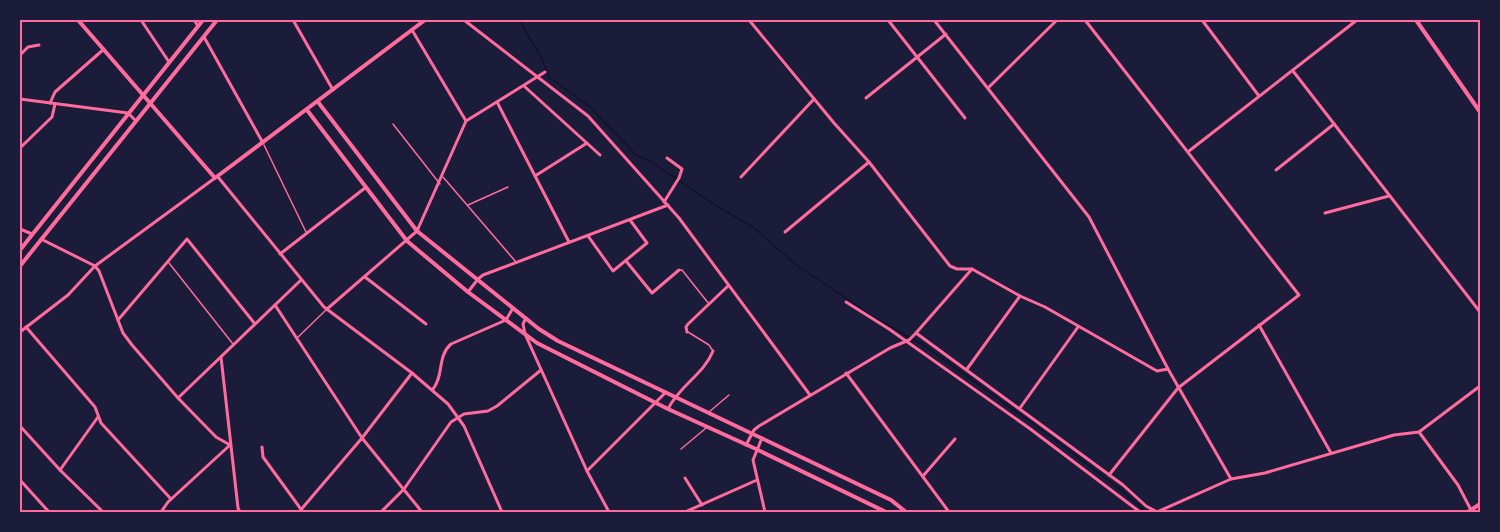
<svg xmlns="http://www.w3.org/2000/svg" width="1500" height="532" viewBox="0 0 1500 532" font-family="Merriweather,serif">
<rect width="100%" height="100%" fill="#1b1b3a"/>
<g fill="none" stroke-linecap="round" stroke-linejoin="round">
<!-- stream -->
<path stroke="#12122b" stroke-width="1.5" d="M 519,20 L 541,57 L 549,77 L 590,107 L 636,155 L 652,162 L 710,202 L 753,227 L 795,264 L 877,319 L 925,346 L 1050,436 L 1125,493 L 1145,511"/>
<!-- canal -->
<path stroke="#12122b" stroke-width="7" d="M 1476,512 L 1480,510"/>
<!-- service -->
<g stroke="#ff6b9d" stroke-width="1.5">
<path d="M 393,124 L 440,184"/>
<path d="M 264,145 L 306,232"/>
<path d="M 443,177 L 516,262"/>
<path d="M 468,205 L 508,187"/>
<path d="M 169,263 L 233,344"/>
<path d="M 680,270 L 682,270 L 709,304"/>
<path d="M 688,332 L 709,345 L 713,351"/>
<path d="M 297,338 L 326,310"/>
<path d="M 709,412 L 729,395"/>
<path d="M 681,449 L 706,428"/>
</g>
<!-- minor -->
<g stroke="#ff6b9d" stroke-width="3">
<path d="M 141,20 L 169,62"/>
<path d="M 293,20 L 333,90"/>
<path d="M 464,20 L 588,116 L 679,218 L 810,395"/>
<path d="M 749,20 L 834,123 L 869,162 L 950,266 L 957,269 L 972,269 L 1020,296 L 1045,307 L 1157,371 L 1168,369"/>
<path d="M 888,20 L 965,118"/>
<path d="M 934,20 L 1089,217 L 1168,369 L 1231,479"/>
<path d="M 1085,20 L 1299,295 L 1178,388 L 1109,475"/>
<path d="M 1202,20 L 1259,96"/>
<path d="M 412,30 L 466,121"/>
<path d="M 204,37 L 263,143"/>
<path d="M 20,55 L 28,47 L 39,45"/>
<path d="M 1293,71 L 1480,312"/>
<path d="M 524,86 L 600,155"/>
<path d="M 988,88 L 1057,20"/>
<path d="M 866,98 L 946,34"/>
<path d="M 497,102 L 569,242"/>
<path d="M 50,103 L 55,92 L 104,49"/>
<path d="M 20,148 L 52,117 L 55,104"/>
<path d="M 1189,151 L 1357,20"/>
<path d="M 1276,170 L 1334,124"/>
<path d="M 535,176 L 587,143"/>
<path d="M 741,177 L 814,99"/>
<path d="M 664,202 L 679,178 L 682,169 L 667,158"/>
<path d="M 1325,213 L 1389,196"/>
<path d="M 20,229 L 32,234"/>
<path d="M 785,232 L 869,162"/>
<path d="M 588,236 L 613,271 L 647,243 L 630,220"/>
<path d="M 41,239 L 95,266 L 99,271 L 123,333 L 132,345 L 178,398 L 216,437 L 230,445"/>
<path d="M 280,254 L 365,188"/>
<path d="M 626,261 L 652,293 L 679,270"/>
<path d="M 365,277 L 426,324"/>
<path d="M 468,292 L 478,279 L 483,275 L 668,205"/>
<path d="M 846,302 L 889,329 L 1029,428 L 1140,512"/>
<path d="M 275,305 L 362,438 L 422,512"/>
<path d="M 327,309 L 417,231 L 466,121 L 545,72"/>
<path d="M 526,318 L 523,324 L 525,334 L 587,471 L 609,512"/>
<path d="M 118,320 L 187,239 L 255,324"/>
<path d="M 1259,325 L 1331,453"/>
<path d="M 26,327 L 95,407 L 101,423 L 171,499"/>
<path d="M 20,332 L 68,295 L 95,266 L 215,178"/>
<path d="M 687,332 L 686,327 L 688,324 L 728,286"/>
<path d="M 916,333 L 1123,485 L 1146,506 L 1157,512"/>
<path d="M 221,357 L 238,508 L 240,512"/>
<path d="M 967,369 L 1020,296"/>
<path d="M 846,373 L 949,512"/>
<path d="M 433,389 C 444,376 437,356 451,344 L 506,320 L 513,308"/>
<path d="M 178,398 L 301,280"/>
<path d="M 1020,408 L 1078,327"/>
<path d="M 668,409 C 679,386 704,374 713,351"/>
<path d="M 20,426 L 60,470 L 103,512"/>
<path d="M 1419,432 L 1458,485 L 1471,510"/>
<path d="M 762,438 L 753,460 L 765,512"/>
<path d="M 746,445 L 754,430 L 759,426 L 890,348 L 909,340 L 916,333 L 972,269"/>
<path d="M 262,447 L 263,457 L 303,512"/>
<path d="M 60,470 L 98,417"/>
<path d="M 587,471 L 666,392"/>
<path d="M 923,476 L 955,439"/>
<path d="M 685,478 L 702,505"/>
<path d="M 20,480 L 49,512"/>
<path d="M 161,512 L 168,502 L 230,445"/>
<path d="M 299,512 L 362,438 L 412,373"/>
<path d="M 381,512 L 404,489 L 451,422 L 464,414 L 488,411 L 497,406 L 541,370"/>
<path d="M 685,512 L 757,480"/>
<path d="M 925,512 L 940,512"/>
<path d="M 1157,512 L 1231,479 L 1265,473 L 1394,435 L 1419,432 L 1480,386"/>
</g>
<!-- tertiary -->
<g stroke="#ff6b9d" stroke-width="3">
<path d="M 194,20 L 198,26"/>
<path d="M 20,99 L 128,113 L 136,121"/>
<path d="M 218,177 L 324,307 L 412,373 L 448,404 L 464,426 L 502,512"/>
</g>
<!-- secondary -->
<g stroke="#ff6b9d" stroke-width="4">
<path d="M 78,20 L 215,178 L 425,20"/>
<path d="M 1416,20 L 1480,112"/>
<path d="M 318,102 L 417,231 L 539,329 L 558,341 L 891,500 L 906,512"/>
<path d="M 307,110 L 407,241 L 468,292 L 537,343 L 668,409 L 756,449 L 886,512"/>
<path d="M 20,250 L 203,20"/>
<path d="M 20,266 L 217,20"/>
<path d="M 1468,512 L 1480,504"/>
</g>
</g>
<!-- border -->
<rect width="1500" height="532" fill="none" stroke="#1b1b3a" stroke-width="42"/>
<rect x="21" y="21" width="1458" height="490" fill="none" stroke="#ff6b9d" stroke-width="2"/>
</svg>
